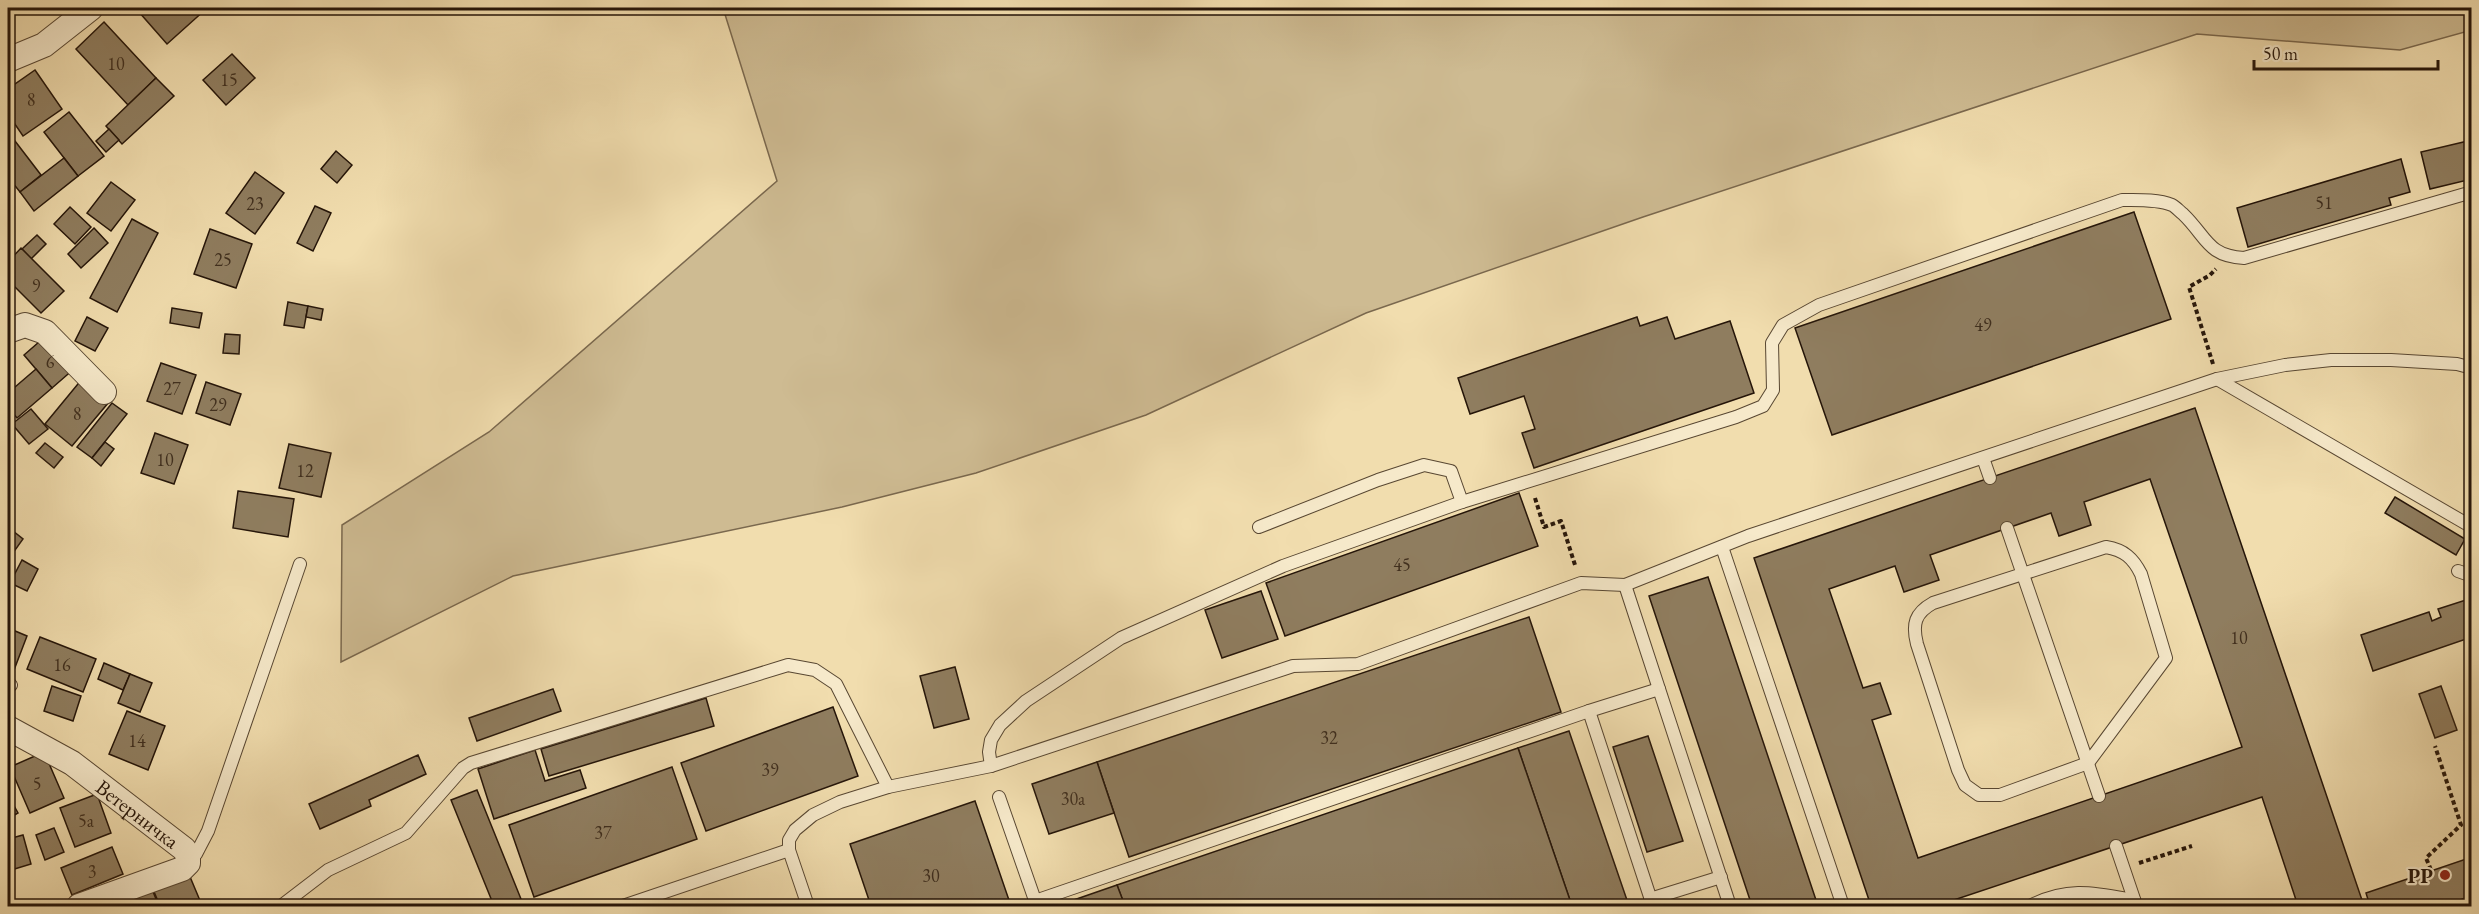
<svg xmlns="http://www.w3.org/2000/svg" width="2479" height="914" viewBox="0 0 2479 914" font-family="'EB Garamond',serif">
<rect width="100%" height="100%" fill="#f1ddae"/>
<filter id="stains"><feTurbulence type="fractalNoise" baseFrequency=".00333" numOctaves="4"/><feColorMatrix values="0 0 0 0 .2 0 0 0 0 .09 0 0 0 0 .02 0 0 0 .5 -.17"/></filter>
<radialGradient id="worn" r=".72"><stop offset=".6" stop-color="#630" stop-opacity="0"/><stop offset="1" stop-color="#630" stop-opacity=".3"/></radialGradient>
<!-- green -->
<path fill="#cebb92" stroke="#7a684e" stroke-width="1.5" d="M 723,8 L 2471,8 L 2472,30 L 2400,50 L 2197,34 L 1643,217 L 1366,313 L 1146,415 L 976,473 L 842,507 L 513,576 L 341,662 L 342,525 L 489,432 L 777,181 Z"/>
<!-- building -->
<g fill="#8f7d5f" stroke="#251509" stroke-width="1.5" fill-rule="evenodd">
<path d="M 144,8 L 205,8 L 206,9 L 167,44 L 139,12 Z"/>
<path d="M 104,22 L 156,78 L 128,105 L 76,49 Z"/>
<path d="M 232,54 L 255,78 L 226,105 L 203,80 Z"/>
<path d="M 35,70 L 62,109 L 23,136 L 8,114 L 8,89 Z"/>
<path d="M 156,78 L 174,96 L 122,144 L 106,126 Z"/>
<path d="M 69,112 L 104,156 L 78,176 L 44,132 Z"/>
<path d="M 109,129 L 119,140 L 106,152 L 96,141 Z"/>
<path d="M 2472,140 L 2472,179 L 2430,189 L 2421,152 Z"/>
<path d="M 15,141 L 41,175 L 20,192 L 8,177 L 8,146 Z"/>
<path d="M 336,151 L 352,165 L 337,183 L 321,169 Z"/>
<path d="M 64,158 L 78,176 L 34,211 L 20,192 Z"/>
<path d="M 2401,159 L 2410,192 L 2389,198 L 2391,205 L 2248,247 L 2237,208 Z"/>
<path d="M 255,172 L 284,193 L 255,234 L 226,213 Z"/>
<path d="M 111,182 L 135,200 L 111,231 L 87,213 Z"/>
<path d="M 315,206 L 331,213 L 313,251 L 297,243 Z"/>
<path d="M 70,207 L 91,227 L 75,244 L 54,224 Z"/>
<path d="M 2134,212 L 2171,319 L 1832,435 L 1795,328 Z"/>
<path d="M 132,219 L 158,233 L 117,312 L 90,298 Z"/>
<path d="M 94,228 L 108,243 L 81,268 L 68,254 Z"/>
<path d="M 210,229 L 252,244 L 236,288 L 194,274 Z"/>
<path d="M 37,235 L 46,244 L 31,259 L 22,249 Z"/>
<path d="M 21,248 L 64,291 L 41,313 L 8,280 L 8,262 Z"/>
<path d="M 288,302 L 308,306 L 304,328 L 284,325 Z"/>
<path d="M 308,306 L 323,309 L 321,320 L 306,317 Z"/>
<path d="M 172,308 L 202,313 L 199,328 L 170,323 Z"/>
<path d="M 87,317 L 108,328 L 95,351 L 75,341 Z"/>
<path d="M 1637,317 L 1640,326 L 1667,317 L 1675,339 L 1730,321 L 1754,393 L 1534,468 L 1522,433 L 1535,429 L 1524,396 L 1470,414 L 1458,378 Z"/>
<path d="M 225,334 L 240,335 L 239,354 L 223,353 Z"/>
<path d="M 47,335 L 75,368 L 52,388 L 24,355 Z"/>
<path d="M 161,363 L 196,375 L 182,414 L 147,401 Z"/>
<path d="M 36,369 L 52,388 L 17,418 L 8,407 L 8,393 Z"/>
<path d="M 82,379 L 109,402 L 72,446 L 45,424 Z"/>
<path d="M 206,382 L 241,394 L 230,425 L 196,413 Z"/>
<path d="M 112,403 L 127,414 L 92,458 L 77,447 Z"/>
<path d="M 2195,408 L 2364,906 L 2298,906 L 2262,797 L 1936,906 L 1871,906 L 1754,558 ZM 2150,479 L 2242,747 L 1918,858 L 1872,720 L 1891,714 L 1880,683 L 1863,688 L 1829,589 L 1895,566 L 1904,592 L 1939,580 L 1930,555 L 2051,513 L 2059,536 L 2091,525 L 2084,502 Z"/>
<path d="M 31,409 L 48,429 L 29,444 L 12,424 Z"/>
<path d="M 155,433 L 188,445 L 174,484 L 141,473 Z"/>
<path d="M 105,442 L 114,449 L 101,466 L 92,458 Z"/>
<path d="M 45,443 L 63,457 L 54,468 L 36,453 Z"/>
<path d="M 289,444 L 331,453 L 321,497 L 279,488 Z"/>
<path d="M 238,491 L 294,499 L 288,537 L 233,528 Z"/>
<path d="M 1519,493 L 1538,546 L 1285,636 L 1266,583 Z"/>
<path d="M 2395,497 L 2465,539 L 2456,555 L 2385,513 Z"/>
<path d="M 8,527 L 23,539 L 8,560 Z"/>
<path d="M 22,560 L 38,569 L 27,591 L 10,583 Z"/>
<path d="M 1708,577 L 1818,906 L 1752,906 L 1649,596 Z"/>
<path d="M 1261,591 L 1278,639 L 1222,658 L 1205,610 Z"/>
<path d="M 2472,598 L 2472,637 L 2373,671 L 2361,635 L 2429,612 L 2432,621 L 2441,617 L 2438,609 Z"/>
<path d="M 1529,617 L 1561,712 L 1129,857 L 1097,762 Z"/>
<path d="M 8,628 L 27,636 L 14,670 L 8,668 Z"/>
<path d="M 40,637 L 96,659 L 83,692 L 27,669 Z"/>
<path d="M 104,663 L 130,674 L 123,690 L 98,679 Z"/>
<path d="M 955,667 L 969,719 L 934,728 L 920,676 Z"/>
<path d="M 130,674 L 152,683 L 140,712 L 118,703 Z"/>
<path d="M 52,686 L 81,696 L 73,721 L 44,711 Z"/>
<path d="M 2441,686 L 2457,730 L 2435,738 L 2419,694 Z"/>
<path d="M 553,689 L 561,711 L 477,741 L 469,718 Z"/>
<path d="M 706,698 L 714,726 L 549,776 L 541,749 Z"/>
<path d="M 833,707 L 858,776 L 706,831 L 681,763 Z"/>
<path d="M 127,711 L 165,726 L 148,770 L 109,754 Z"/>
<path d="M 1569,731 L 1629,906 L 1572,906 L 1518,748 Z"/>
<path d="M 1648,736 L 1683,841 L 1647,852 L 1613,747 Z"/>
<path d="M 1518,748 L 1572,906 L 1125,906 L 1117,885 Z"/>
<path d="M 535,750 L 545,781 L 580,770 L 586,788 L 494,819 L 478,769 Z"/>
<path d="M 44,752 L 64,798 L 30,813 L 10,767 Z"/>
<path d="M 418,755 L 426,774 L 369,800 L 371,806 L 320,829 L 309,804 Z"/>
<path d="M 1097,762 L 1114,813 L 1049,834 L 1032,784 Z"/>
<path d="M 672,767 L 697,839 L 534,897 L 509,825 Z"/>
<path d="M 477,790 L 521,899 L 502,906 L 494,906 L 451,800 Z"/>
<path d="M 97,794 L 111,833 L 75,847 L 60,808 Z"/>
<path d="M 8,795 L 18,813 L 8,819 Z"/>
<path d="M 975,801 L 1011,906 L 871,906 L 850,844 Z"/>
<path d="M 54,828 L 64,852 L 45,860 L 36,835 Z"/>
<path d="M 23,835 L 31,864 L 8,871 L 8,839 Z"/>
<path d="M 112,847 L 123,874 L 72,895 L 61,868 Z"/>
<path d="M 2472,857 L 2472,896 L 2441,906 L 2370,906 L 2366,893 Z"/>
<path d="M 188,872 L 201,903 L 191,906 L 160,906 L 152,887 Z"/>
<path d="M 1117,885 L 1125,906 L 1066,906 L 1065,903 Z"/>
<path d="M 151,887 L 159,906 L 109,906 Z"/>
</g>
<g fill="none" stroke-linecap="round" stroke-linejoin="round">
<!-- lane casing -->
<g stroke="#584732" stroke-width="14">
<g id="lane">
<path d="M 2217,379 L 2472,527"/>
<path d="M 1983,458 L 1990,478"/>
<path d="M 1259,527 L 1378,480 L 1424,465 L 1451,471 L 1462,502"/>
<path d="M 2007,528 L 2099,796"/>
<path d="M 1722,547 L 1843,906"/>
<path d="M 2106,547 C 2124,550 2133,558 2141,574 L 2166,658 L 2088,763 L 2000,795 L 1979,795 L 1965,785 L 1958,770 L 1917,644 C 1912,624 1915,613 1933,603 Z"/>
<path d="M 2458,571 L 2472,576"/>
<path d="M 1625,585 L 1730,906"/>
<path d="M 8,683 L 11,685"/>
<path d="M 991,766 L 989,752 L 991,740 L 1000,725 L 1026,701 L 1121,638 L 1283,566 L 1462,502 L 1736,417 L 1763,406 L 1773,390 L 1772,343 L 1783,325 L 1819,305 L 2122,200 C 2137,200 2158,199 2172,205 C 2176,207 2180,212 2183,214 C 2207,237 2207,256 2244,258 L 2472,192"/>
<path d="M 999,797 L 1037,906"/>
<path d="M 2116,846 L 2136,905"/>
<path d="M 189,860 L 196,854 L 208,831 L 300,564"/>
<path d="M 1650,899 L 1721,877"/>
<path d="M 1035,901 L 1589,711"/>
<path d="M 281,906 L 328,870 L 406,833 L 463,768 L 471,763 L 788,665 L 815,670 L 836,684 L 888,787"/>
<path d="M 623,906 L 789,850"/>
<path d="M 808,906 L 789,850 L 789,840 L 795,830 L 813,815 L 840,802 L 888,787 L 991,766 L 1293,666 L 1358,664 L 1581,583 L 1625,585 L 1748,536 L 2217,379 L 2285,365 L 2331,360 L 2391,360 L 2457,364 L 2472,368"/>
<path d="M 1653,906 L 1589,711 L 1659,689"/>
<path d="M 2030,906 C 2068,886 2095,893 2134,900"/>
</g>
</g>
<!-- street casing -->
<g stroke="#584732" stroke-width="26">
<g id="street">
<path d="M 8,60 L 44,45 L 91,8"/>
<path d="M 8,331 L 25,325 L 45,332 L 104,392"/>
<path id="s1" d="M 8,728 L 72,763 L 184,849 L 188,855 L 188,863 L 182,869 L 79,906"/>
</g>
</g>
<!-- path -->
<g stroke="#251509" stroke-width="4" stroke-dasharray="4.5 3" stroke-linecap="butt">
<path d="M 2213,364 L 2189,287 L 2210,275 L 2216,269"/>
<path d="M 1535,498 L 1544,527 L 1561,521 L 1575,565"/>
<path d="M 2139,863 L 2192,846"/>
<path d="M 2431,870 L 2426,858 L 2461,825 L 2435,746"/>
</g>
<!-- lane -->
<use href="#lane" stroke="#f6e9ca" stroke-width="12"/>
<!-- street -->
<use href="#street" stroke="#f6e9ca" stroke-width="24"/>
</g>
<!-- markers -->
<circle fill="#8f2418" stroke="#f6e9ca" stroke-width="2" cx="2445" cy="875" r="6"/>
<g text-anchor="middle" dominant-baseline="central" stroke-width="4.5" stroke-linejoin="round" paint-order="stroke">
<!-- number labels -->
<g font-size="18" fill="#402f1e">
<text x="116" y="63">10</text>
<text x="229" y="79">15</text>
<text x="31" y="99">8</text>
<text x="2324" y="202">51</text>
<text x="255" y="203">23</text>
<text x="223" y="259">25</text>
<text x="36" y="285">9</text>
<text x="1983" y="324">49</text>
<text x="50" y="361">6</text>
<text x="172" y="388">27</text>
<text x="218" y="404">29</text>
<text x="77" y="413">8</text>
<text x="165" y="459">10</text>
<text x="305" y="470">12</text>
<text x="1402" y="564">45</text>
<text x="2239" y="637">10</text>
<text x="62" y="664">16</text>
<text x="1329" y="737">32</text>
<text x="137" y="740">14</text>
<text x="770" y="769">39</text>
<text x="37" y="783">5</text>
<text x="1073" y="798">30a</text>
<text x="86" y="820">5a</text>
<text x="603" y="832">37</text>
<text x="92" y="871">3</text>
<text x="931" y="875">30</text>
</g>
<!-- street labels -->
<g font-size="21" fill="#251509" stroke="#f6e9ca">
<text stroke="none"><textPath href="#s1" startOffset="156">Ветерничка</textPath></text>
</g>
<!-- poi labels -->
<g font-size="21" font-weight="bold" fill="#251509" stroke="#f6e9ca" text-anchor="end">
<text x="2433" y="875">PP</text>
</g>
</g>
<!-- margin -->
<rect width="2479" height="914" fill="none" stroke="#f1ddae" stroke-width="30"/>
<rect x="9" y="9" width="2461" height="896" fill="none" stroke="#251509" stroke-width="3"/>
<rect x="15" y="15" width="2449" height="884" fill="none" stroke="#251509" stroke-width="1.5"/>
<!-- scale -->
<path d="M2254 60v9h184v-9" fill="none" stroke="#251509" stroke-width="3"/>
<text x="2263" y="60" font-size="18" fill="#251509" stroke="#f6e9ca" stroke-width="4.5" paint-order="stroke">50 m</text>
<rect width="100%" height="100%" filter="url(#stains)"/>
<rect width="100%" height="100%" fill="url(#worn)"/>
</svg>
